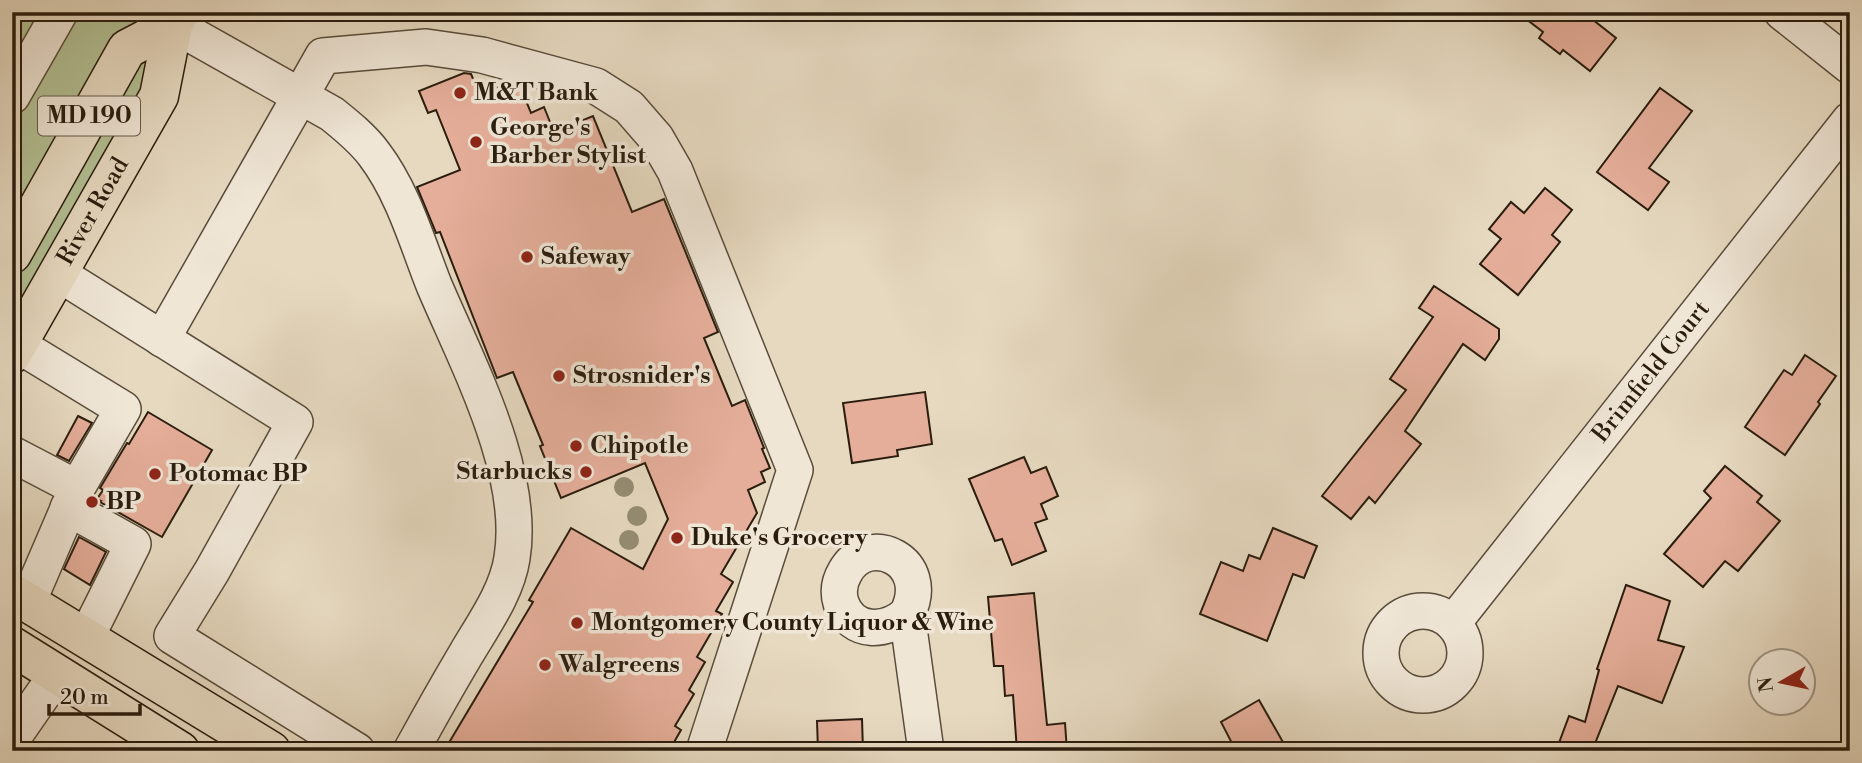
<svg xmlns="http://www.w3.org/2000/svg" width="1862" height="763" viewBox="0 0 1862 763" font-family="'Libre Bodoni',serif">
<rect width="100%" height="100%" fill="#e6d9c0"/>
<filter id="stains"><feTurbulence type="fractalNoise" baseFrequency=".00286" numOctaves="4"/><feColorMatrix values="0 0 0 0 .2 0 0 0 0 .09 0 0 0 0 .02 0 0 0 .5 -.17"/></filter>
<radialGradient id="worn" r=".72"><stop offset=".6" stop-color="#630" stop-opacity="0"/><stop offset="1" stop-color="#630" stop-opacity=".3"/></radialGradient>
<!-- green -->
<path fill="#b3c094" stroke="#6e6e51" stroke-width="2" d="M 12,12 L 151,12 L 159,96 L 12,322 Z"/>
<!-- building -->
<g fill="#e5ae9a" stroke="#2a1d0e" stroke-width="2">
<path d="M 1517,12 L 1583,12 L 1616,38 L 1590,71 L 1563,50 L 1560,54 L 1539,38 L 1543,32 Z"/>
<path d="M 464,73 L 471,74 L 480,95 L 508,83 L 520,86 L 531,113 L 544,107 L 554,132 L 593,116 L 632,212 L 664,199 L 718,332 L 704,338 L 732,406 L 745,400 L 764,448 L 762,449 L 770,468 L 761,472 L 765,482 L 748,490 L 757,513 L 721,574 L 733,582 L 716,611 L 722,614 L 697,657 L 705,662 L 689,690 L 694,694 L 675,726 L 681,730 L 669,751 L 444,751 L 533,602 L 529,600 L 571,528 L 643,569 L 668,519 L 645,463 L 561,498 L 540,446 L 543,445 L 513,372 L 497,378 L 440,232 L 436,233 L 417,187 L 460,170 L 436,110 L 428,113 L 419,91 Z"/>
<path d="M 1660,88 L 1692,111 L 1649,168 L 1669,182 L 1648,210 L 1597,172 Z"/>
<path d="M 1545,188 L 1572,210 L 1552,235 L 1560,242 L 1518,295 L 1480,264 L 1501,239 L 1489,229 L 1511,202 L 1524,213 Z"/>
<path d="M 1434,286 L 1499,329 L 1499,339 L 1485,360 L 1463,344 L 1405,431 L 1421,444 L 1375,503 L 1369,497 L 1351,519 L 1322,496 L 1406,390 L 1390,379 L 1433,317 L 1419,308 Z"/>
<path d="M 1805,355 L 1836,376 L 1818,402 L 1820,404 L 1785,455 L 1745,427 L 1784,370 L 1792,375 Z"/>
<path d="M 925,392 L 932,444 L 897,450 L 898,456 L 852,463 L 843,403 Z"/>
<path d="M 148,412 L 212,450 L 162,537 L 100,502 L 101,501 L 97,499 L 103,490 L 100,488 L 127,443 L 129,444 Z"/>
<path d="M 78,416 L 92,423 L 69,461 L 57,455 Z"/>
<path d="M 1024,457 L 1031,473 L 1046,467 L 1058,496 L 1041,504 L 1047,519 L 1035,523 L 1046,551 L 1012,565 L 1002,539 L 995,541 L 969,479 Z"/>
<path d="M 1725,466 L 1762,496 L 1757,502 L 1780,521 L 1738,571 L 1725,561 L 1703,587 L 1664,554 L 1711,498 L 1704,491 Z"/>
<path d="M 1273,528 L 1317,546 L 1304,578 L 1293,574 L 1267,641 L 1200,614 L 1221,562 L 1243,571 L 1249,555 L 1260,559 Z"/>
<path d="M 79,537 L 106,552 L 90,585 L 64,569 Z"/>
<path d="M 1626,585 L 1670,601 L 1658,640 L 1684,647 L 1662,703 L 1618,686 L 1592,751 L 1556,751 L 1569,716 L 1585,722 L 1599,670 L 1597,669 Z"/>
<path d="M 1034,593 L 1047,725 L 1065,723 L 1067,751 L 1017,751 L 1013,695 L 1005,696 L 1003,666 L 994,666 L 988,597 Z"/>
<path d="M 1259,700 L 1288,751 L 1236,751 L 1221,722 Z"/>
<path d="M 862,719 L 863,751 L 818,751 L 817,721 Z"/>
</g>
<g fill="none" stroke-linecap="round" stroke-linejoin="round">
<!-- minor casing -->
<g stroke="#594c3a" stroke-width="38">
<g id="minor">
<path d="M 151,12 L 332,114 C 347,126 363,139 374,154 C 403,192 417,242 434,285 C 467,363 526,472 512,558 C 507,592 483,625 466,654 C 447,686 429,718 411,751"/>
<path d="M 1782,12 L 1850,66"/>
<path d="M 12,96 L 60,12"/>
<path d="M 59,274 L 295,422 L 212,571 L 172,636 L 357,751"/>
<path d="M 162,339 L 323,56 L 426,47 L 482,55 L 596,86 L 629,107 L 656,138 L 675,171 L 795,470 L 704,751"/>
<path d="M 12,454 L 77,488 L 123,409 L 18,345"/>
<path d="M 68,508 L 133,544 L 86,638"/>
<path d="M 28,602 L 77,488"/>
<circle cx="1423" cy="653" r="42"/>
<path d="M 907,614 C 887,632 852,635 841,603 C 838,593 839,582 845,572 C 868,530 934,561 907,614 L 926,751"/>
<path id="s1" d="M 1453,623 L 1850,120"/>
<path d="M 12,739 L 57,674"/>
</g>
</g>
<!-- major casing -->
<g stroke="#2a1d0e" stroke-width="41">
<g id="major">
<path d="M 12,254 L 127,49 L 173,25"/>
<path id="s2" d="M 12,354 L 159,96 L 173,25 L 180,12"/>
<path d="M 12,593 L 271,751"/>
<path d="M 12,646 L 180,751"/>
</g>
</g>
<!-- minor -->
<use href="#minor" stroke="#efe6d6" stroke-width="35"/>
<!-- major -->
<use href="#major" stroke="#e6d9c0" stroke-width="38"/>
</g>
<!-- trees -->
<g fill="#958d74">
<circle cx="624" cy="487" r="10"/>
<circle cx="637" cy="516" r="10"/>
<circle cx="629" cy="540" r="10"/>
</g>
<!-- markers -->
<g fill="#8f2418" stroke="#efe6d6" stroke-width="2.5">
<circle cx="460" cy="93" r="7"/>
<circle cx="476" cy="142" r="7"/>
<circle cx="527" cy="257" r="7"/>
<circle cx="559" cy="376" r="7"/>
<circle cx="576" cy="446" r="7"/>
<circle cx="586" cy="472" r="7"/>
<circle cx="155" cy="474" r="7"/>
<circle cx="92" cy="502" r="7"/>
<circle cx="677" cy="538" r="7"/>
<circle cx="577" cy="623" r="7"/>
<circle cx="545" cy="665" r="7"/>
</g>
<g text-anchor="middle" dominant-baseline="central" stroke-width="7" stroke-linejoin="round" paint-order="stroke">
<!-- shield labels -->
<rect fill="#efe6d6" stroke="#65594a" stroke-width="2" x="38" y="96.5" width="102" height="39" rx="5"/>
<g font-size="23" font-weight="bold" fill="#2a1d0e">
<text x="89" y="116">MD 190</text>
</g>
<!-- poi labels -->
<g font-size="24" font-weight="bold" fill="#2a1d0e" stroke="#efe6d6" text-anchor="start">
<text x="474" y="93">M&amp;T Bank</text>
<text x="490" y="128">George's<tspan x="490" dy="28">Barber Stylist</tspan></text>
<text x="541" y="257">Safeway</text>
<text x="573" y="376">Strosnider's</text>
<text x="590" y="446">Chipotle</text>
<text x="572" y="472" text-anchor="end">Starbucks</text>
<text x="169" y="474">Potomac BP</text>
<text x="106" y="502">BP</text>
<text x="691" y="538">Duke's Grocery</text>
<text x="591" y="623">Montgomery County Liquor &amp; Wine</text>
<text x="559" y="665">Walgreens</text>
</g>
<!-- street labels -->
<g font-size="24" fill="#2a1d0e" stroke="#efe6d6">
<text stroke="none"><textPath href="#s2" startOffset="164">River Road</textPath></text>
<text stroke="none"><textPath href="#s1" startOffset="320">Brimfield Court</textPath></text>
</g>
</g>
<!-- margin -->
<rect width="1862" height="763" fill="none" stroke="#e6d9c0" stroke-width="42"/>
<rect x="14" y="14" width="1834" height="735" fill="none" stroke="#2a1d0e" stroke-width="3.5"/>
<rect x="21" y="21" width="1820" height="721" fill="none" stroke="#2a1d0e" stroke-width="2"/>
<!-- north arrow -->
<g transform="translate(1782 682) rotate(261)"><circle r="33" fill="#efe6d6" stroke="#a09686" stroke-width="2"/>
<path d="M0-5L12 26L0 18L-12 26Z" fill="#8f2418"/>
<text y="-10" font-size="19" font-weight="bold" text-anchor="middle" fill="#2a1d0e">N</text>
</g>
<!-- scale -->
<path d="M49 704v10h91v-10" fill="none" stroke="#2a1d0e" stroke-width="3.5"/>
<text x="60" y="704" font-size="21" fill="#2a1d0e" stroke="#efe6d6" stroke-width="5" paint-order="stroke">20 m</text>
<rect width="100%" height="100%" filter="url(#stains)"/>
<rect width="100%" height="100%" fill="url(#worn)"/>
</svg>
